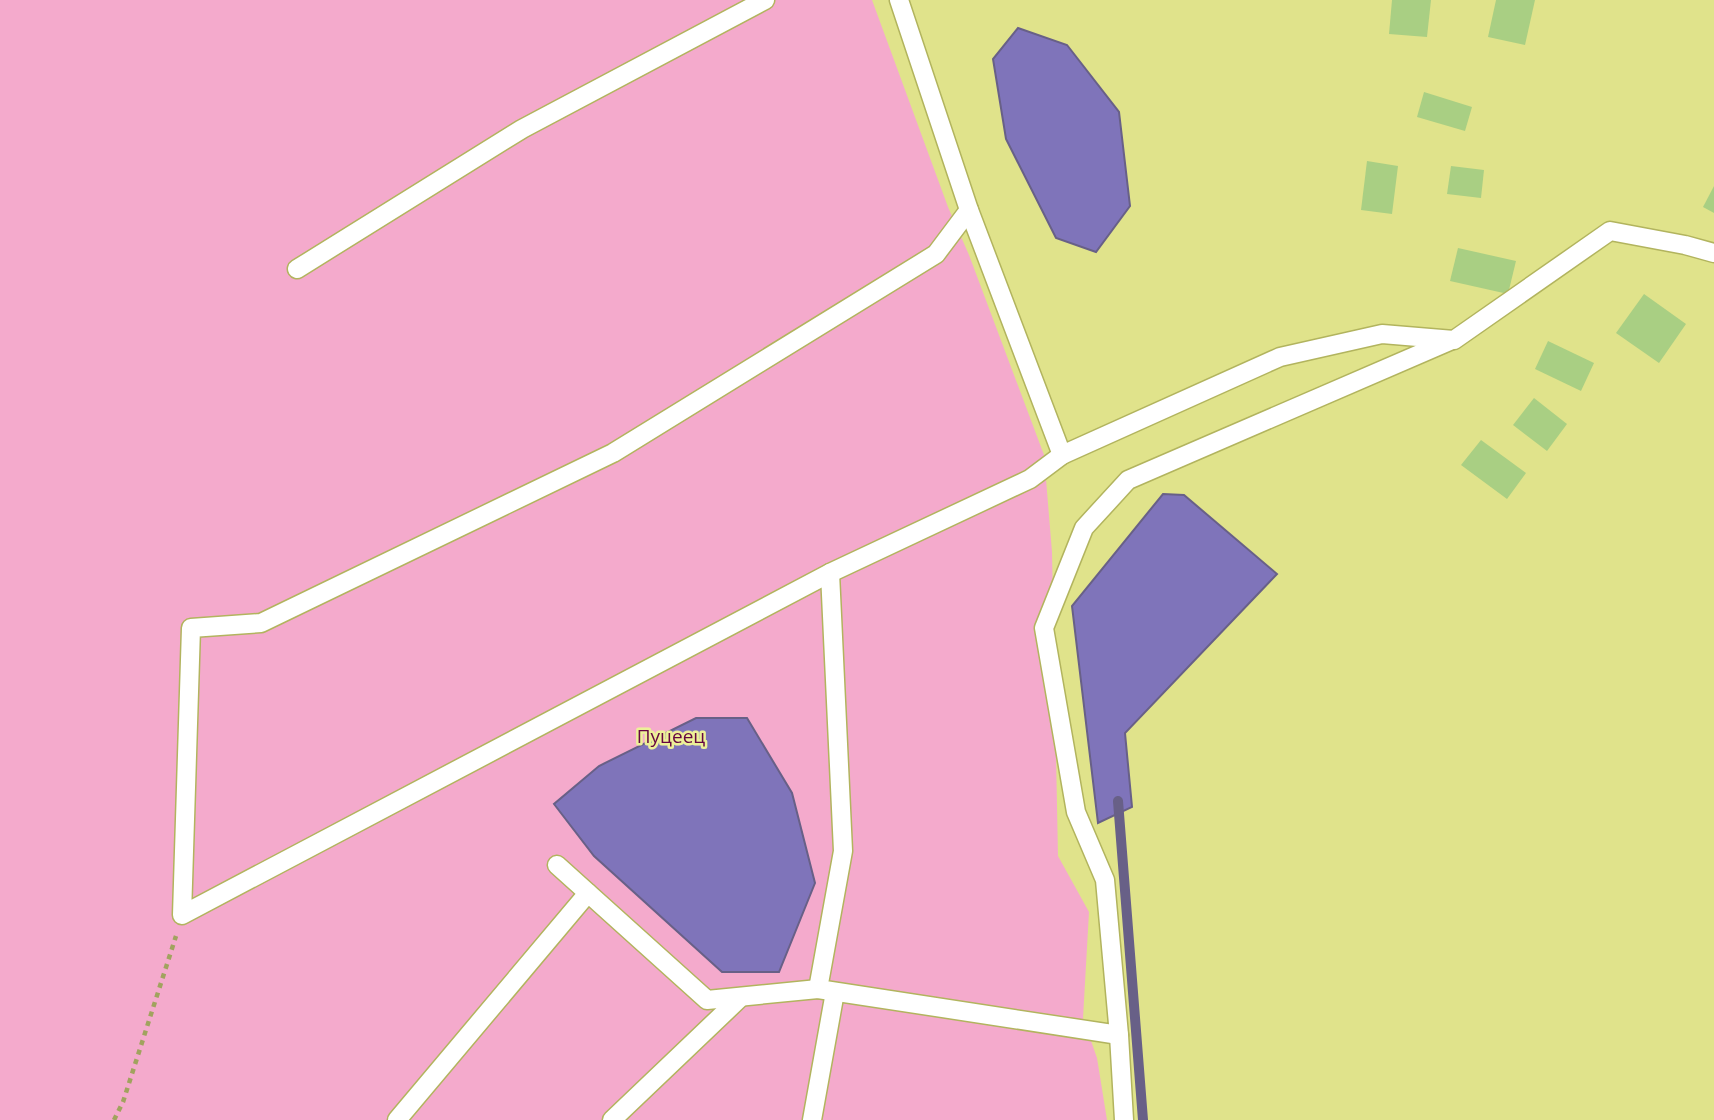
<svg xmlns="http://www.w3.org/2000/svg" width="1714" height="1120" viewBox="0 0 1714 1120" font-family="'Open Sans',sans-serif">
<rect width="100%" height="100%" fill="#e0e38b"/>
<!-- green -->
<path fill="#f4aacc" d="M 0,0 L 872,0 L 948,207 L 969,255 L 1044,455 L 1052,552 L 1058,856 L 1089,912 L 1083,1018 L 1097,1058 L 1107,1120 L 0,1120 Z"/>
<!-- water -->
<g fill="#7f74ba" stroke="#686087" stroke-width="2">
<path d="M 1018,28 L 1067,45 L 1119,112 L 1130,206 L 1096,252 L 1056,238 L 1006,139 L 993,59 Z"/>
<path d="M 1163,494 L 1184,495 L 1277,574 L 1125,733 L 1132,807 L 1098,823 L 1072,606 Z"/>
<path d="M 696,718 L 747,718 L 792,793 L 815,883 L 779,972 L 722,972 L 594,856 L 554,804 L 599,766 Z"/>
</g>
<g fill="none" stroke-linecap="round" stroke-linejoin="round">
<!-- stream -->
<path stroke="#686087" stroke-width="10" d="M 1118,801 L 1143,1120"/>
</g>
<!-- building -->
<g fill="#a9cf83">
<path d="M 1392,0 L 1431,0 L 1427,37 L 1389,34 Z"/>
<path d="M 1496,0 L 1535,0 L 1525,45 L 1488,37 Z"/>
<path d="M 1424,92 L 1472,107 L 1465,131 L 1417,117 Z"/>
<path d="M 1367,161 L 1398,166 L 1392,214 L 1361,210 Z"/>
<path d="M 1451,166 L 1484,170 L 1481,198 L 1447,194 Z"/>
<path d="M 1714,186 L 1714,213 L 1703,207 Z"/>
<path d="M 1458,248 L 1516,261 L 1508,294 L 1450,281 Z"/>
<path d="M 1644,294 L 1686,324 L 1659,363 L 1616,333 Z"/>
<path d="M 1548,341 L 1594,363 L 1581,391 L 1535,369 Z"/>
<path d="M 1534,398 L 1567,424 L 1547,451 L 1513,425 Z"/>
<path d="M 1481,440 L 1526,473 L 1507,499 L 1461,465 Z"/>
</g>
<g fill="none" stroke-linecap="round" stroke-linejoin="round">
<!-- lane casing -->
<g stroke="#b2b45e" stroke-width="21">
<g id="lane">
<path d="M 899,0 L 969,210 L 1062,455"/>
<path d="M 969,210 L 936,254 L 613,453 L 261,623 L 191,628 L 182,915 L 830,573 L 1030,479 L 1062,455 L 1280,357 L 1382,334 L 1454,340 L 1610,231 L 1685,245 L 1714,253"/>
<path d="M 297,269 L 522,129 L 765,0"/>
<path d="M 830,573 L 843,851 L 818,989 L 1119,1035 L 1105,880 L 1076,812 L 1044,628 L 1084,528 L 1128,480 L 1452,340"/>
<path d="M 557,865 L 707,1000 L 818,989"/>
<path d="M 1119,1035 L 1124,1120"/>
<path d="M 397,1120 L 588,893"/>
<path d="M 612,1120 L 741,997"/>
<path d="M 812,1120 L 835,992"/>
</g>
</g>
<!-- path -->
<path stroke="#a1a35e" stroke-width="4.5" stroke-dasharray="5 5" stroke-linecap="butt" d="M 114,1120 L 123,1102 L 176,936"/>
<!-- lane -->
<use href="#lane" stroke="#fff" stroke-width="18"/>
</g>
<g text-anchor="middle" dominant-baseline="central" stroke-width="5" stroke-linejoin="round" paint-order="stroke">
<!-- park labels -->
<g font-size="19" fill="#650541" stroke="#edf098">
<text x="671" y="736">Пуцеец</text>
</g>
</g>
</svg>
